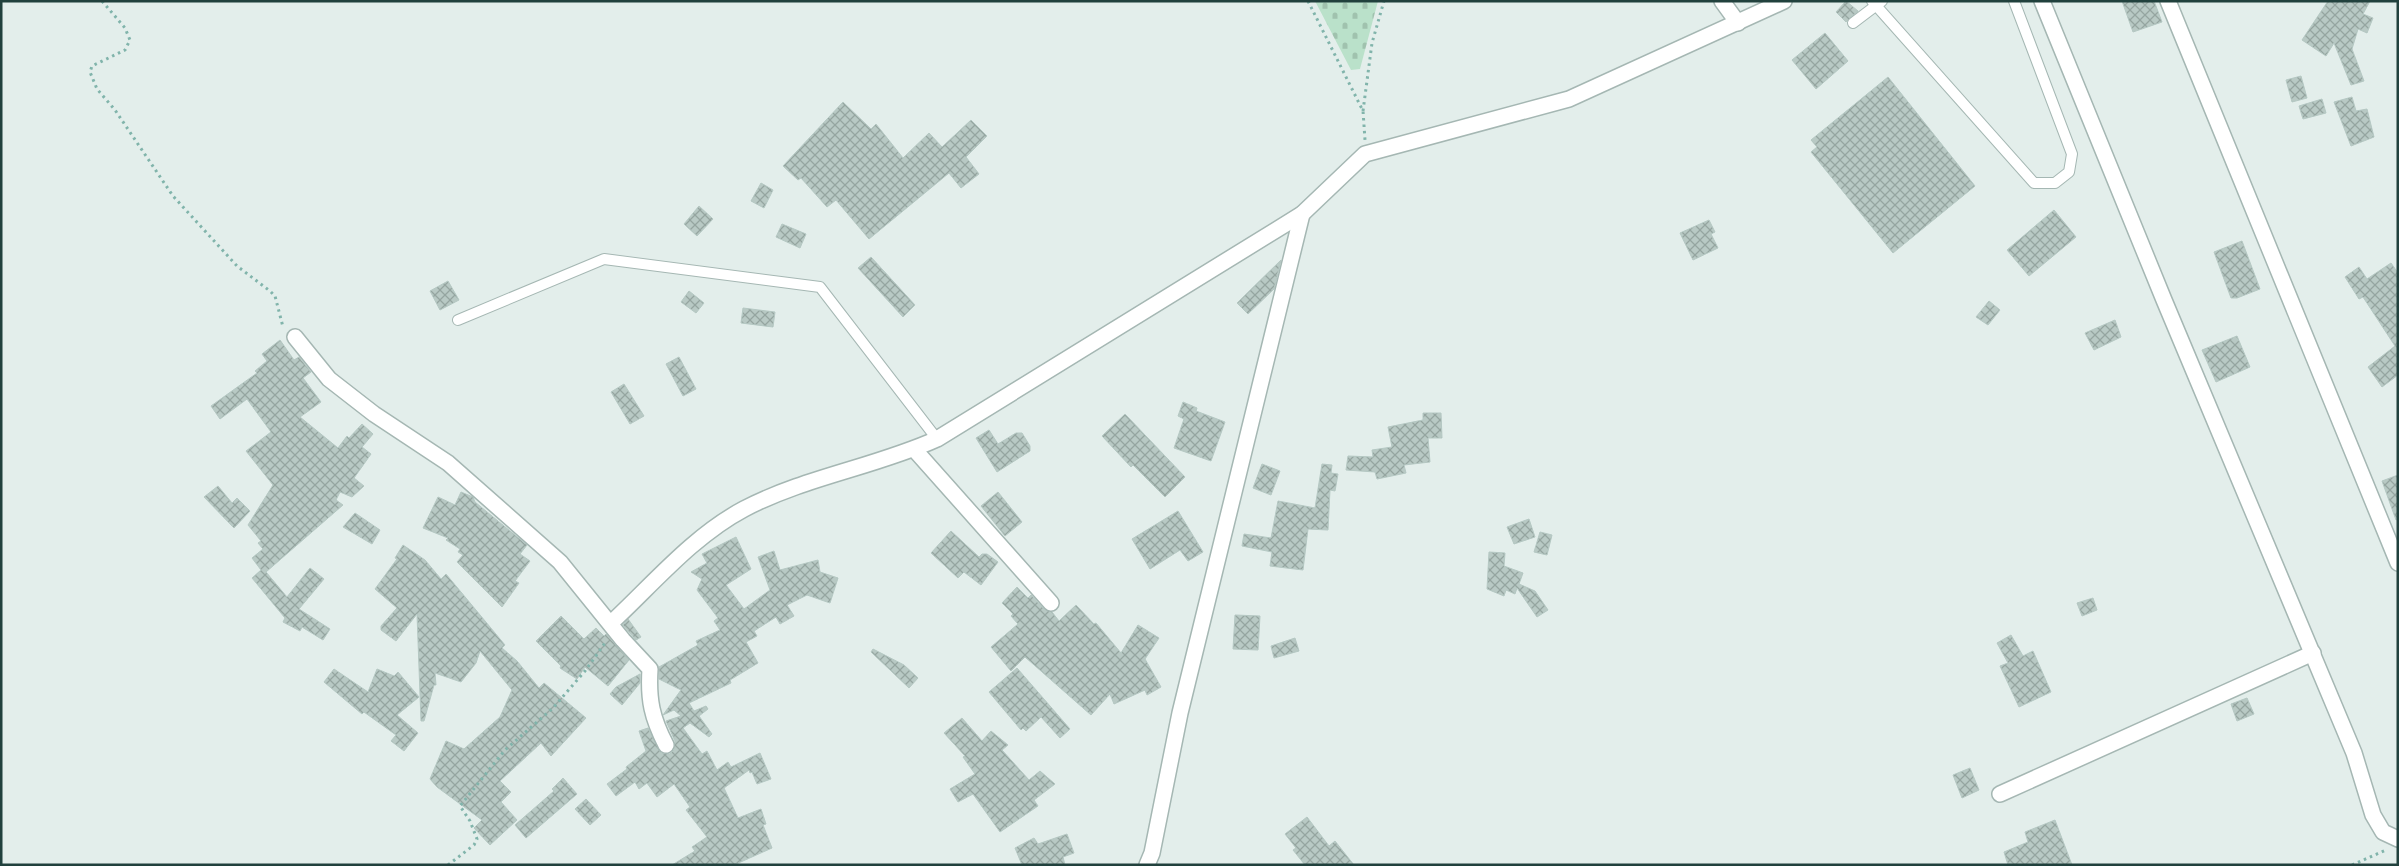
<svg xmlns="http://www.w3.org/2000/svg" width="2399" height="866" viewBox="0 0 2399 866" font-family="'Space Grotesk',sans-serif">
<defs>
<pattern id="cemetery-stones" width="16" height="16" patternUnits="userSpaceOnUse" patternTransform="scale(1.25)"><rect width="16" height="16" fill="#bae1ca"/><path d="M2 7V4a2 2 0 0 1 4 0v3zM10 15v-3a2 2 0 0 1 4 0v3z" fill="#a0c2ae"/></pattern>
<pattern id="building-cross-hatch" width="8" height="8" patternUnits="userSpaceOnUse" patternTransform="scale(1.25)"><rect width="8" height="8" fill="#b8c9c4"/><path d="M0 0l8 8M0 8l8-8" fill="none" stroke="#95a5a0"/></pattern>
</defs>
<rect width="100%" height="100%" fill="#e3eeeb"/>
<!-- cemetery -->
<path fill="url(#cemetery-stones)" d="M 1315,1 L 1378,1 L 1360,69 L 1351,70 Z"/>
<!-- building -->
<g fill="url(#building-cross-hatch)" stroke="#b5c8c3">
<path d="M 1846,1 L 1858,11 L 1846,22 L 1836,12 Z"/>
<path d="M 2122,1 L 2154,1 L 2162,22 L 2133,32 Z"/>
<path d="M 2328,1 L 2370,1 L 2363,14 L 2373,18 L 2367,33 L 2358,29 L 2352,49 L 2364,81 L 2351,85 L 2334,43 L 2326,56 L 2302,40 Z"/>
<path d="M 1825,33 L 1848,61 L 1816,89 L 1792,60 Z"/>
<path d="M 2301,76 L 2307,98 L 2292,102 L 2286,80 Z"/>
<path d="M 1888,77 L 1975,186 L 1893,253 L 1811,152 L 1817,147 L 1811,140 Z"/>
<path d="M 2352,97 L 2356,111 L 2367,109 L 2374,137 L 2351,146 L 2334,102 Z"/>
<path d="M 2322,99 L 2326,113 L 2303,119 L 2299,106 Z"/>
<path d="M 843,102 L 871,129 L 876,124 L 903,158 L 929,133 L 942,147 L 971,120 L 987,136 L 966,157 L 979,174 L 961,188 L 949,173 L 869,239 L 836,200 L 827,207 L 801,178 L 798,180 L 783,166 Z"/>
<path d="M 761,183 L 773,190 L 764,208 L 751,201 Z"/>
<path d="M 699,206 L 713,219 L 697,236 L 684,224 Z"/>
<path d="M 2054,210 L 2076,237 L 2029,276 L 2007,250 Z"/>
<path d="M 1709,220 L 1715,232 L 1711,234 L 1718,248 L 1693,260 L 1680,233 Z"/>
<path d="M 782,224 L 806,234 L 800,248 L 776,237 Z"/>
<path d="M 2242,241 L 2260,289 L 2237,298 L 2231,298 L 2214,252 Z"/>
<path d="M 871,257 L 915,305 L 903,317 L 858,268 Z"/>
<path d="M 1281,260 L 1274,289 L 1248,314 L 1237,303 Z"/>
<path d="M 2391,263 L 2398,273 L 2398,375 L 2382,387 L 2368,367 L 2395,346 L 2363,297 L 2359,299 L 2345,277 L 2359,267 L 2367,279 Z"/>
<path d="M 448,281 L 459,300 L 440,310 L 430,291 Z"/>
<path d="M 689,291 L 704,303 L 696,313 L 681,302 Z"/>
<path d="M 1989,301 L 2000,310 L 1988,325 L 1976,317 Z"/>
<path d="M 743,308 L 775,312 L 773,327 L 741,323 Z"/>
<path d="M 2115,320 L 2121,337 L 2094,350 L 2085,333 Z"/>
<path d="M 2237,336 L 2250,367 L 2216,382 L 2202,350 Z"/>
<path d="M 280,340 L 294,360 L 299,357 L 311,372 L 303,378 L 321,402 L 300,417 L 338,448 L 347,436 L 349,438 L 362,424 L 373,434 L 362,447 L 371,454 L 354,478 L 364,486 L 352,497 L 340,492 L 336,500 L 343,505 L 266,572 L 287,597 L 310,568 L 324,579 L 299,609 L 330,629 L 323,640 L 302,627 L 300,631 L 283,622 L 285,618 L 252,578 L 261,570 L 252,558 L 263,549 L 258,543 L 261,541 L 248,525 L 273,485 L 246,451 L 271,432 L 247,399 L 220,419 L 211,406 L 257,373 L 255,371 L 267,361 L 262,354 Z"/>
<path d="M 679,357 L 696,389 L 683,396 L 666,364 Z"/>
<path d="M 624,384 L 644,416 L 630,424 L 611,392 Z"/>
<path d="M 1183,402 L 1197,408 L 1196,411 L 1225,422 L 1211,461 L 1174,448 L 1184,419 L 1178,416 Z"/>
<path d="M 1423,413 L 1441,413 L 1442,438 L 1428,438 L 1430,462 L 1404,465 L 1406,473 L 1377,479 L 1375,472 L 1346,470 L 1348,456 L 1373,457 L 1372,450 L 1392,447 L 1388,427 L 1423,420 Z"/>
<path d="M 1125,414 L 1185,477 L 1165,497 L 1133,465 L 1131,467 L 1102,436 Z"/>
<path d="M 989,430 L 998,444 L 1016,433 L 1022,433 L 1030,446 L 1030,451 L 997,472 L 976,438 Z"/>
<path d="M 1262,464 L 1280,471 L 1271,495 L 1253,488 Z"/>
<path d="M 1322,464 L 1332,465 L 1331,473 L 1338,474 L 1335,491 L 1330,490 L 1328,530 L 1308,529 L 1303,570 L 1270,566 L 1272,552 L 1242,546 L 1244,534 L 1271,538 L 1278,501 L 1315,508 Z"/>
<path d="M 2398,475 L 2398,519 L 2396,520 L 2382,481 Z"/>
<path d="M 218,486 L 232,503 L 237,498 L 250,511 L 234,528 L 204,497 Z"/>
<path d="M 461,492 L 473,497 L 475,502 L 527,545 L 520,554 L 530,561 L 515,581 L 519,583 L 502,607 L 457,562 L 463,555 L 458,552 L 460,549 L 446,540 L 448,538 L 423,528 L 438,497 L 455,505 Z"/>
<path d="M 998,492 L 1022,522 L 1005,536 L 981,506 Z"/>
<path d="M 1178,511 L 1203,552 L 1188,561 L 1180,550 L 1150,569 L 1132,539 Z"/>
<path d="M 355,513 L 380,530 L 372,544 L 343,527 Z"/>
<path d="M 1529,519 L 1535,537 L 1514,544 L 1507,527 Z"/>
<path d="M 951,531 L 979,557 L 982,554 L 987,554 L 998,562 L 981,585 L 964,572 L 958,578 L 931,553 Z"/>
<path d="M 1540,532 L 1552,535 L 1547,555 L 1534,552 Z"/>
<path d="M 736,537 L 751,569 L 726,585 L 744,609 L 770,590 L 758,557 L 774,551 L 780,570 L 818,560 L 820,572 L 838,578 L 830,603 L 807,595 L 787,605 L 794,616 L 780,624 L 776,617 L 754,631 L 757,636 L 746,642 L 758,663 L 730,680 L 731,683 L 689,703 L 694,711 L 706,706 L 708,709 L 699,716 L 712,734 L 709,737 L 690,723 L 683,728 L 702,754 L 707,751 L 717,770 L 728,762 L 731,767 L 760,753 L 771,779 L 757,784 L 752,772 L 750,773 L 749,770 L 724,788 L 738,818 L 761,809 L 766,824 L 763,825 L 772,848 L 734,865 L 672,865 L 695,851 L 692,847 L 707,837 L 686,810 L 690,807 L 674,784 L 657,797 L 647,783 L 639,789 L 635,782 L 616,796 L 607,784 L 627,769 L 626,767 L 646,751 L 639,731 L 648,728 L 661,753 L 670,754 L 674,750 L 675,741 L 666,721 L 681,716 L 674,710 L 663,715 L 681,690 L 659,679 L 659,667 L 698,645 L 696,641 L 720,630 L 714,621 L 718,618 L 697,590 L 702,579 L 691,572 L 707,563 L 702,554 Z"/>
<path d="M 403,545 L 425,560 L 441,579 L 446,574 L 505,645 L 502,648 L 517,661 L 539,688 L 544,683 L 586,718 L 551,756 L 541,743 L 500,781 L 511,792 L 501,802 L 517,820 L 490,845 L 474,828 L 482,820 L 437,787 L 430,779 L 446,741 L 464,749 L 500,717 L 512,690 L 480,651 L 476,663 L 461,682 L 435,673 L 436,685 L 434,685 L 424,721 L 421,721 L 417,614 L 396,641 L 381,630 L 381,626 L 397,608 L 375,589 L 397,559 L 395,558 Z"/>
<path d="M 1489,552 L 1505,553 L 1504,566 L 1523,573 L 1519,584 L 1535,591 L 1548,610 L 1537,617 L 1517,588 L 1515,594 L 1506,590 L 1504,596 L 1487,589 Z"/>
<path d="M 1017,587 L 1028,598 L 1031,595 L 1044,609 L 1052,612 L 1059,621 L 1076,605 L 1094,624 L 1096,623 L 1121,653 L 1138,625 L 1159,638 L 1145,659 L 1161,687 L 1147,695 L 1145,690 L 1114,704 L 1110,694 L 1091,715 L 1025,657 L 1011,671 L 991,647 L 1018,624 L 1011,616 L 1013,614 L 1002,603 Z"/>
<path d="M 2093,598 L 2097,610 L 2082,616 L 2077,603 Z"/>
<path d="M 1235,615 L 1260,616 L 1258,650 L 1233,649 Z"/>
<path d="M 561,616 L 584,639 L 596,628 L 604,636 L 606,634 L 629,660 L 608,686 L 585,667 L 577,679 L 560,668 L 561,666 L 536,641 Z"/>
<path d="M 628,619 L 641,637 L 636,640 L 623,625 Z"/>
<path d="M 2011,635 L 2023,656 L 2033,651 L 2051,692 L 2019,707 L 2000,666 L 2008,663 L 1997,643 Z"/>
<path d="M 1295,638 L 1299,651 L 1274,658 L 1271,646 Z"/>
<path d="M 873,649 L 904,665 L 918,678 L 909,688 L 871,652 Z"/>
<path d="M 1017,668 L 1070,729 L 1060,738 L 1041,717 L 1026,731 L 1023,728 L 1021,730 L 989,692 Z"/>
<path d="M 334,669 L 368,692 L 377,669 L 394,676 L 398,672 L 419,697 L 397,715 L 418,733 L 404,751 L 391,741 L 396,735 L 364,712 L 362,714 L 324,682 Z"/>
<path d="M 640,674 L 640,683 L 622,705 L 610,694 L 616,687 Z"/>
<path d="M 2247,698 L 2254,714 L 2237,721 L 2231,704 Z"/>
<path d="M 962,718 L 982,741 L 991,731 L 1008,745 L 1002,750 L 1029,780 L 1040,771 L 1055,784 L 1034,800 L 1038,806 L 1000,832 L 973,794 L 958,802 L 950,789 L 975,774 L 963,757 L 965,756 L 944,733 Z"/>
<path d="M 1970,768 L 1979,790 L 1962,798 L 1953,775 Z"/>
<path d="M 563,778 L 577,794 L 526,838 L 515,825 L 554,791 L 552,789 Z"/>
<path d="M 586,799 L 601,815 L 590,825 L 575,809 Z"/>
<path d="M 1307,817 L 1329,846 L 1335,841 L 1354,865 L 1305,865 L 1293,850 L 1296,848 L 1285,834 Z"/>
<path d="M 2055,820 L 2072,865 L 2008,865 L 2004,852 L 2028,842 L 2025,832 Z"/>
<path d="M 1067,834 L 1074,853 L 1063,857 L 1065,865 L 1022,865 L 1015,848 L 1034,838 L 1038,844 Z"/>
</g>
<g fill="none" stroke-linecap="round" stroke-linejoin="round">
<!-- lane casing -->
<g stroke="#a5b7b3" stroke-width="12">
<g id="lane">
<path d="M 1872,1 L 2034,183 L 2055,183 L 2069,172 L 2072,154 L 2014,1"/>
<path d="M 1853,23 L 1882,1"/>
<path d="M 458,320 L 604,259 L 820,287 L 937,439"/>
</g>
</g>
<!-- street casing -->
<g stroke="#a5b7b3" stroke-width="18">
<g id="street">
<path d="M 1722,1 L 1738,23"/>
<path d="M 2042,1 L 2164,300 L 2354,753 L 2373,815 L 2383,832 L 2398,839"/>
<path d="M 2168,1 L 2398,563"/>
<path d="M 295,337 L 329,379 L 374,414 L 448,463 L 560,562 L 623,640 L 650,669 C 648,700 652,718 666,745"/>
<path d="M 914,449 L 1051,603"/>
<path d="M 611,623 C 653,584 693,536 744,509 C 805,477 875,467 937,439 L 1302,214 L 1365,154 L 1569,99 L 1784,1"/>
<path d="M 2000,794 L 2313,653"/>
<path d="M 1147,865 L 1152,853 L 1180,713 L 1302,214"/>
</g>
</g>
<!-- path -->
<g stroke="#81b4ab" stroke-width="3" stroke-dasharray="2.5 4" stroke-linecap="butt">
<path d="M 102,1 L 125,28 L 130,40 L 125,50 L 92,66 L 90,72 L 97,89 L 115,110 L 173,196 L 237,266 L 270,291 L 275,296 L 283,327"/>
<path d="M 1308,1 L 1363,111 L 1365,140"/>
<path d="M 1363,111 L 1372,43 L 1384,1"/>
<path d="M 448,865 L 474,845 L 477,839 L 470,821 L 460,806 L 505,750 L 553,708 L 585,671 L 605,643"/>
<path d="M 2352,865 L 2386,850"/>
</g>
<!-- lane -->
<use href="#lane" stroke="#fff" stroke-width="10"/>
<!-- street -->
<use href="#street" stroke="#fff" stroke-width="15"/>
</g>
<!-- border -->
<rect width="2399" height="866" fill="none" stroke="#21413d" stroke-width="5"/>
</svg>
